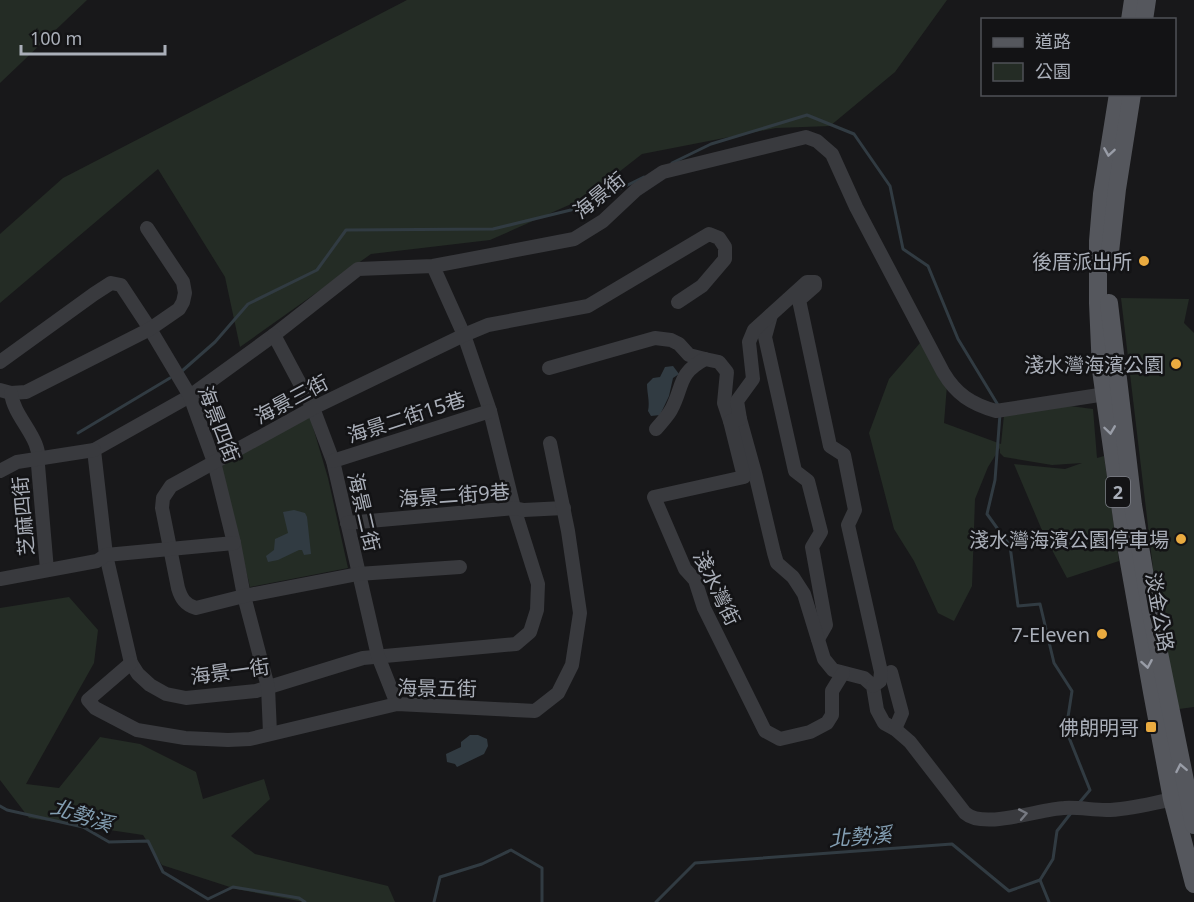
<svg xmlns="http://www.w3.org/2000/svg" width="1194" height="902" viewBox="0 0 1194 902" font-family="'Noto Sans','Noto Sans TC',sans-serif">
<rect width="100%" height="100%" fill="#18181a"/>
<!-- green -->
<g fill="#242c25">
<path d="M 0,0 L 87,0 L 0,83 Z"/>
<path d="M 407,0 L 947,0 L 895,72 L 830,126 L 776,128 L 642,154 L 587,197 L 490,240 L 371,254 L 240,347 L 225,277 L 158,169 L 0,303 L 0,234 L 63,178 Z"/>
<path d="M 1121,298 L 1189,299 L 1184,323 L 1194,333 L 1194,707 L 1179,709 L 1157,602 Z"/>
<path d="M 920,343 L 947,385 L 944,423 L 1001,444 L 1004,415 L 1070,406 L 1093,409 L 1097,458 L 1104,456 L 1119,561 L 1067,578 L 1044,535 L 1014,464 L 1065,469 L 1082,463 L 1052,465 L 1004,457 L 1000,453 L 1000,448 L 988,467 L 975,499 L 972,586 L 954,621 L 938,613 L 914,561 L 894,529 L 869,433 L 889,379 Z"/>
<path d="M 310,417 L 328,478 L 348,568 L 250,587 L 220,464 Z"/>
<path d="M 69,597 L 98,630 L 94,663 L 26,784 L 59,788 L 100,737 L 140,744 L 196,772 L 203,799 L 264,779 L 270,799 L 231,836 L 255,854 L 388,886 L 395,902 L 304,902 L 236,889 L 162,865 L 143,835 L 29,818 L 0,780 L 0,608 Z"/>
</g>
<!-- water -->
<g fill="#313b42">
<path d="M 673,366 L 679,374 L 673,378 L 669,396 L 660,415 L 651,416 L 648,411 C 650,401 647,394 647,384 L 653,378 L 660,377 L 665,367 Z"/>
<path d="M 294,510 L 305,513 L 307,517 L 311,554 L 304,555 L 302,550 L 299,550 L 278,560 L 268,562 L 266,556 L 274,550 L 275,539 L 288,533 L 283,512 Z"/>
<path d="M 470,735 L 478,735 L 487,739 L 488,746 L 484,754 L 457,767 L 455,764 L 447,762 L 446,754 L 461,747 L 461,742 Z"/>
</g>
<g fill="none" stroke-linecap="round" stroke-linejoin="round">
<!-- stream -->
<g stroke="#313b42" stroke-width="3">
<path d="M 672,163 L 711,144 L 807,115 L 854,134 L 890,186 L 903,249 L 928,266 L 958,339 L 998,405"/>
<path d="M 182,371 L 215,342 L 248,304 L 317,270 L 346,230 L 493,229 L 583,207 L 644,177"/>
<path d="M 1000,414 L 995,480 L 987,514 L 1010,546 L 1018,606 L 1040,604 L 1054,663 L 1072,691 L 1066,730 L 1090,790 L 1079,803"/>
<path d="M 78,433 L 170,378"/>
<path d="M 0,806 L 7,810 L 83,827 L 109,842 L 148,841 L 163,872 L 208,899 L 233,887 L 299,898 L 305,902"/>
<path d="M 1040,880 L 1053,859 L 1057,831 L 1071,813"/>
<path d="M 434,902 L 440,877 L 482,864 L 511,850 L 542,868 L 542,902"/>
<path d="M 656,902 L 695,863 L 952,844 L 1009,891 L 1040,880 L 1049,902"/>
</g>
<!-- minor -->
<g stroke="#393a3e" stroke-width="14">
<path d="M 433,266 L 464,335 L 490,411 L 514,508 L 538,584 L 537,610 L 530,632 L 516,644 L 363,658 L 256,691 L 186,698 L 166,694 L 150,685 L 138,674 L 131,663 L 106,555 L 94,450 L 190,396 L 274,335 L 358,269 L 433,266 L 574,239 L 603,221 L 636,190 L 663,172 L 806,137 L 817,141 L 832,154 L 856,207 L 943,372 C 956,394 971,404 996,411 L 1112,393"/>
<path d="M 771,315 L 765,337 L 795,471 L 808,481 L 821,532 L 812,547 L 826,625 L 818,639"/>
<path d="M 274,335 L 313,408 L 333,461 L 378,656 L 397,704"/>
<path d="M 0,362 L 94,294 L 111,283 L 121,285 L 150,329 L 190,396 L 214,462 L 234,543 L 244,596 L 268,687 L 270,733"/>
<path d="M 549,368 L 655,338 L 671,340 L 679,344 L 689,355 L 705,359"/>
<path d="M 0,390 L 11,393 L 26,392 L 150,329 L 179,309 L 183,302 L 185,293 L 183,282 L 147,228"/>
<path d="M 11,393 C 14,419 43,438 38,465 L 47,570"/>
<path d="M 740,419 L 755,473 L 774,553 L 777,563 L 793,577 L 804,594 L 824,659 L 833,670 L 864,678 L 873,686 L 877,710 L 884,723 L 895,729 L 910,742 L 965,813 C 984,830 1039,809 1064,808 C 1078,807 1092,810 1106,810 C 1130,810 1155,802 1179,798"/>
<path d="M 656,429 C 661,423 667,417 671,410 C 684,386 677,374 705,359 L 719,362 L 727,372 L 724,403 L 730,421"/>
<path d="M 333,461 L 490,411"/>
<path d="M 0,471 L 17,462 L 94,450"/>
<path d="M 347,523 L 514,508 L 524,510 L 564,508"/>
<path d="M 460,567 L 358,574 L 244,596 L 196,608 C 185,605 181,598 178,588 L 162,508 L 163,498 L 171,486 L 313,408 L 464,335 L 488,325 L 588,306 L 709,234 L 719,238 L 725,247 L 725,259 L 702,286 L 678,302"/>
<path d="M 0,579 L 97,561 L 106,555 L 234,543"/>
<path d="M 131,663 L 88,700 L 95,708 L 137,730 L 185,738 L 228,740 L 250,739 L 397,704 L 535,711 L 558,693 L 572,665 L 580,613 L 568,531 L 550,443"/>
<path d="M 891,672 L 902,713 L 895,729"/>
<path d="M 843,673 L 832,691 L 832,715 L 827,723 L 810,732 L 780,739 L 765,731 L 704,608 L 695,580 L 685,569 L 654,497 L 744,477 L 730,421 L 740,419 L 737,401 L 753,379 L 749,342 L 754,330 L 807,282 L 815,282 L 815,286 L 799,300 L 830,446 L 844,455 L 855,510 L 848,525 L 881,672 L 880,681 L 873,686"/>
</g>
<!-- major -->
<g stroke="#55575d" stroke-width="18">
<path d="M 1130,20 L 1133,0"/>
<path d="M 1144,20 L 1147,0"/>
<path d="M 1118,94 L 1102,194 L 1098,241 L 1098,303 L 1101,370 L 1125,540 L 1152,692 L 1172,799 L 1194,884"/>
<path d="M 1110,252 L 1117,189 L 1132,94"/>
<path d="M 1109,303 L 1133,505 L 1152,618 L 1194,825"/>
</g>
</g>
<!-- one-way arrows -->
<defs><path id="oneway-chevron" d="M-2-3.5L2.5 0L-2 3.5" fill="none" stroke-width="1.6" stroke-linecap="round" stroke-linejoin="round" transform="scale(1.5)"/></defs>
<g stroke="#999da7">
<use href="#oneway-chevron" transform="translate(1109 152) rotate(99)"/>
<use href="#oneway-chevron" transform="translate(1110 430) rotate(82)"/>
<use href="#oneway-chevron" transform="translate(1147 664) rotate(80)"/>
<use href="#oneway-chevron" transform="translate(1181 768) rotate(-101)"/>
</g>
<use stroke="#777a82" href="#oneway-chevron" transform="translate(1023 814) rotate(-11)"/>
<!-- markers -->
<g fill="#eaab40" stroke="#131315" stroke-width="2">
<circle cx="1144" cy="261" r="6"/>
<circle cx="1176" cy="364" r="6"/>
<circle cx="1181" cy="539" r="6"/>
<circle cx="1102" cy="634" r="6"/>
<rect x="1145" y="721" width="12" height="12" rx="3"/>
</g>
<g text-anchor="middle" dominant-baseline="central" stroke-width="5" stroke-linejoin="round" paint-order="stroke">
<!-- shield labels -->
<rect fill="#131315" stroke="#7d8088" stroke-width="1.5" x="1106" y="477" width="24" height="30" rx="4.5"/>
<g font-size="18" font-weight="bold" fill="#aaafb9">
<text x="1118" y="492">2</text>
</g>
<!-- street labels -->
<g font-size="20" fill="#aaafb9" stroke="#131315">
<text transform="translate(599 195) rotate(-39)">海景街</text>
<text transform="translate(291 399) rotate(-28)">海景三街</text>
<text transform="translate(406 417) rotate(-18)">海景二街15巷</text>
<text transform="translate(219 424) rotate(69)">海景四街</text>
<text transform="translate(454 495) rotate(-4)">海景二街9巷</text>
<text transform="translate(364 512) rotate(77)">海景二街</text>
<text transform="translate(23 516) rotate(-95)">芝麻四街</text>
<text transform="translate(717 588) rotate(64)">淺水灣街</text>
<text transform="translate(1160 612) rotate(80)">淡金公路</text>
<text transform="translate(230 671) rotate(-8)">海景一街</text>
<text transform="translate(437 688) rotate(1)">海景五街</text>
</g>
<!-- poi labels -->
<g font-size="20" fill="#aaafb9" stroke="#131315" text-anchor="end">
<text x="1132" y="261">後厝派出所</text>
<text x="1164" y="364">淺水灣海濱公園</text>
<text x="1169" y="539">淺水灣海濱公園停車場</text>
<text x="1090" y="634">7-Eleven</text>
<text x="1139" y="727">佛朗明哥</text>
</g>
<!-- water labels -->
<g font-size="21" font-style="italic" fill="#839eb2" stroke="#131315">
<text transform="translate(82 815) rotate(18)">北勢溪</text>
<text transform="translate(860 836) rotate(-4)">北勢溪</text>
</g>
</g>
<!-- legend -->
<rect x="981" y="18" width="195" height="78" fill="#131315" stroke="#4f5157" stroke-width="1.5"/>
<rect x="993" y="38" width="30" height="9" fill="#55575d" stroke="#4f5157" stroke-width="1.5"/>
<text x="1035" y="48" font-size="18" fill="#aaafb9">道路</text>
<rect x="993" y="63" width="30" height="18" fill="#242c25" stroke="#4f5157" stroke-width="1.5"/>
<text x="1035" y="78" font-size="18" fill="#aaafb9">公園</text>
<!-- scale -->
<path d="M21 45v9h144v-9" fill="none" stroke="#aaafb9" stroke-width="3"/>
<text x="30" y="45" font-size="18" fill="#aaafb9" stroke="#131315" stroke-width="4.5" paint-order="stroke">100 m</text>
</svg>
